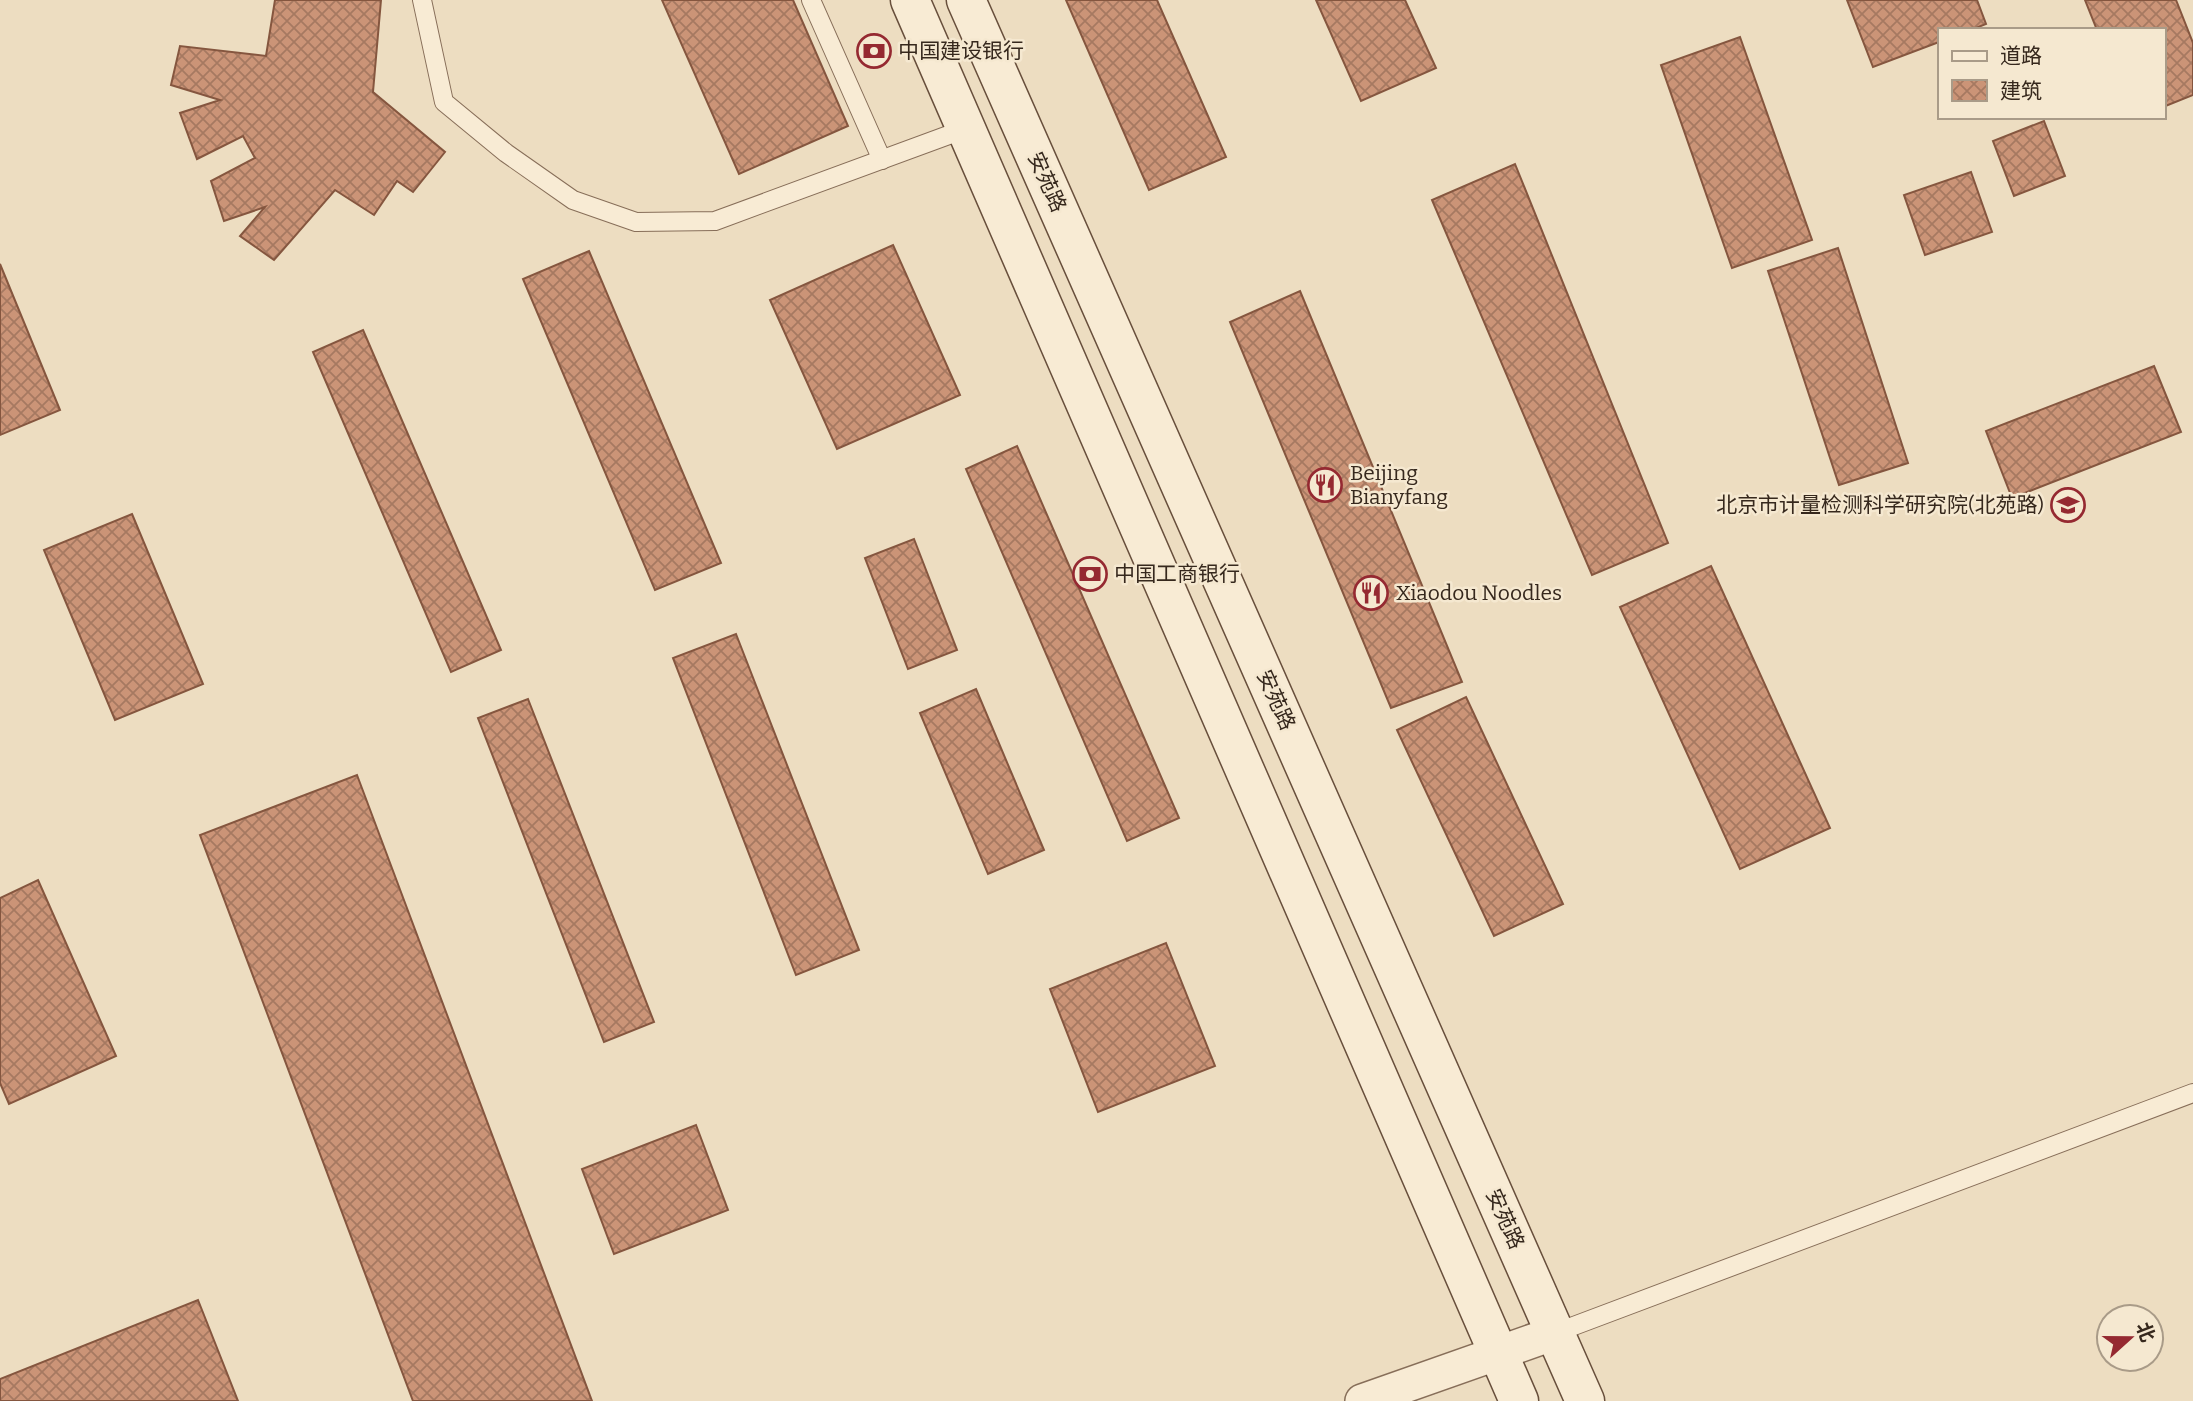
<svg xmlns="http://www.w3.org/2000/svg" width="2193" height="1401" viewBox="0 0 2193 1401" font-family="Bitter,'Noto Sans SC',serif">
<defs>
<pattern id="building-cross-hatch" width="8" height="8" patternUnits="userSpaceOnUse" patternTransform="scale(1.75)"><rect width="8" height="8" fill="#cb9477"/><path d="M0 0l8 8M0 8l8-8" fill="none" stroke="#a67961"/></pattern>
</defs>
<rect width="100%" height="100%" fill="#edddc1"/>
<!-- building -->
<g fill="url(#building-cross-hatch)" stroke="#85563f" stroke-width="2">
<path d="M 275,0 L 381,0 L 373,92 L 445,152 L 413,192 L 397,181 L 374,215 L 335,190 L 274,260 L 240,236 L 265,207 L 224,221 L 211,181 L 255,158 L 243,136 L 197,159 L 180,113 L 220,100 L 171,85 L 180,46 L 266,56 Z"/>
<path d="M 662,0 L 793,0 L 848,126 L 739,174 Z"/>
<path d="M 1066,0 L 1157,0 L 1226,157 L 1149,190 Z"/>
<path d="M 1316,0 L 1405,0 L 1436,68 L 1361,101 Z"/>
<path d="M 1847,0 L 1977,0 L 1986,24 L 1971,30 L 1939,30 L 1939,42 L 1873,67 Z"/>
<path d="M 2085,0 L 2176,0 L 2193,43 L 2193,95 L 2163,107 L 2163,30 L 2097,30 Z"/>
<path d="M 1740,37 L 1812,240 L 1732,268 L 1661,65 Z"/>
<path d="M 2044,121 L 2065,176 L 2014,196 L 1993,141 Z"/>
<path d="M 1515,164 L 1668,543 L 1592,575 L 1432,200 Z"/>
<path d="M 1971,172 L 1992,232 L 1925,255 L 1904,195 Z"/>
<path d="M 893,245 L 960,395 L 837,449 L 770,300 Z"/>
<path d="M 1838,248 L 1908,463 L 1839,485 L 1768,271 Z"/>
<path d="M 589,251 L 721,563 L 655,590 L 523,279 Z"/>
<path d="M 0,264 L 60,410 L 0,435 Z"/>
<path d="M 1300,291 L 1462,682 L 1391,708 L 1230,322 Z"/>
<path d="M 363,330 L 501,650 L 451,672 L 313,352 Z"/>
<path d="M 2154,366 L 2181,432 L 2012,498 L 1986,431 Z"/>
<path d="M 1017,446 L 1179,818 L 1127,841 L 966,469 Z"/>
<path d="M 132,514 L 203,684 L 115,720 L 44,550 Z"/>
<path d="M 914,539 L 957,650 L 908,669 L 865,558 Z"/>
<path d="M 1711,566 L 1830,828 L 1740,869 L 1620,607 Z"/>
<path d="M 736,634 L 859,950 L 796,975 L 673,658 Z"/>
<path d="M 976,689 L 1044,850 L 988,874 L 920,713 Z"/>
<path d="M 1466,697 L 1563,904 L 1494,936 L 1397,730 Z"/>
<path d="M 528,699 L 654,1022 L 604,1042 L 478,718 Z"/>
<path d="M 357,775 L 592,1401 L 413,1401 L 200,835 Z"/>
<path d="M 38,880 L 116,1056 L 9,1104 L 0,1083 L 0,898 Z"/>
<path d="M 1166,943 L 1215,1066 L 1098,1112 L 1050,989 Z"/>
<path d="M 696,1125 L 728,1210 L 614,1254 L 582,1169 Z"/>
<path d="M 198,1300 L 238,1401 L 0,1401 L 0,1379 Z"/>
</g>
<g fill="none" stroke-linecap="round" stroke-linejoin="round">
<!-- lane casing -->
<g stroke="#876e59" stroke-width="20">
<g id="lane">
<path d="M 422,0 L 444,102 L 506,153 L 573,200 L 636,222 L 715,221 L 965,129"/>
<path d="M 811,0 L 882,160"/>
<path d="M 1555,1333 L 2193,1093"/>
</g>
</g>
<!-- street casing -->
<g stroke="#876e59" stroke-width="36">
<path id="street" d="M 1362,1401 L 1555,1333"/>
</g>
<!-- secondary casing -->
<g stroke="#684f3c" stroke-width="41">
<g id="secondary">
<path d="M 910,0 L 1519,1401"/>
<path d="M 966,0 L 1585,1401"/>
</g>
</g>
<!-- lane -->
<use href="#lane" stroke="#f8ebd4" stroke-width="18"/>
<!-- street -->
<use href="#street" stroke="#f8ebd4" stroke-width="33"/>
<!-- secondary -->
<use href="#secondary" stroke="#f8ebd4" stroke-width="38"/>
</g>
<!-- icons -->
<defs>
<g id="bank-ring" transform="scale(1.75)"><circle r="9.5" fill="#f5e8d0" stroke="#952931" stroke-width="1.5"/><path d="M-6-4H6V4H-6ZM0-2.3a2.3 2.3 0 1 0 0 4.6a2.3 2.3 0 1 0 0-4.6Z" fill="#952931"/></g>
<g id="restaurant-ring" transform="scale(1.75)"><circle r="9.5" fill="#f5e8d0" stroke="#952931" stroke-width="1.5"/><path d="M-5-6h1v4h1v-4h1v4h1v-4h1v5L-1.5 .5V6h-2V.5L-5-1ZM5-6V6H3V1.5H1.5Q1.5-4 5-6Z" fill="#952931"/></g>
<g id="university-ring" transform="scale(1.75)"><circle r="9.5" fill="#f5e8d0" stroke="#952931" stroke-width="1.5"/><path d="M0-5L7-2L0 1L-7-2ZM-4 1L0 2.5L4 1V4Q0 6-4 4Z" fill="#952931"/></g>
</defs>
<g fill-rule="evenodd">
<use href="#bank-ring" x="874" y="51"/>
<use href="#restaurant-ring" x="1325" y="485"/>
<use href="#university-ring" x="2068" y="505"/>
<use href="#bank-ring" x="1090" y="574"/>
<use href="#restaurant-ring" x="1371" y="593"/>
</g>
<g text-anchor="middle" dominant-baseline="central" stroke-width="5" stroke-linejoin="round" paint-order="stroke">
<!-- poi labels -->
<g font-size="21" fill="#36281d" stroke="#f5e8d0" text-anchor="start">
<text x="898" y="51">中国建设银行</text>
<text x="1350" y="473">Beijing<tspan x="1350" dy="24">Bianyfang</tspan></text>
<text x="2044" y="505" text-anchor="end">北京市计量检测科学研究院(北苑路)</text>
<text x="1114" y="574">中国工商银行</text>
<text x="1396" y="593">Xiaodou Noodles</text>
</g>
<!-- street labels -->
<g font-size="21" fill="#36281d" stroke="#f5e8d0">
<text transform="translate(1047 182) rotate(66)">安苑路</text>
<text transform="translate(1276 700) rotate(66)">安苑路</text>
<text transform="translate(1505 1219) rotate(66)">安苑路</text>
</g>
</g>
<!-- legend -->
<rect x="1938" y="28" width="228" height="91" fill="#f5e8d0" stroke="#a99b88" stroke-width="2"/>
<rect x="1952" y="51" width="35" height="10" fill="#f8ebd4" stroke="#a99b88" stroke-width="2"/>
<text x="2000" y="63" font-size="21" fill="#36281d">道路</text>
<rect x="1952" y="80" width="35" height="21" fill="url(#building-cross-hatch)" stroke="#a99b88" stroke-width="2"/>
<text x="2000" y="98" font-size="21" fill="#36281d">建筑</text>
<!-- north arrow -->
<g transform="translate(2130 1338) rotate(69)"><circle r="33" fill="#f5e8d0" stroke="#a99b88" stroke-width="2"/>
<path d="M0-5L12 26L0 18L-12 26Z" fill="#952931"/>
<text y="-10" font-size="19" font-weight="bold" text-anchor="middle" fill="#36281d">北</text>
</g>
</svg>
